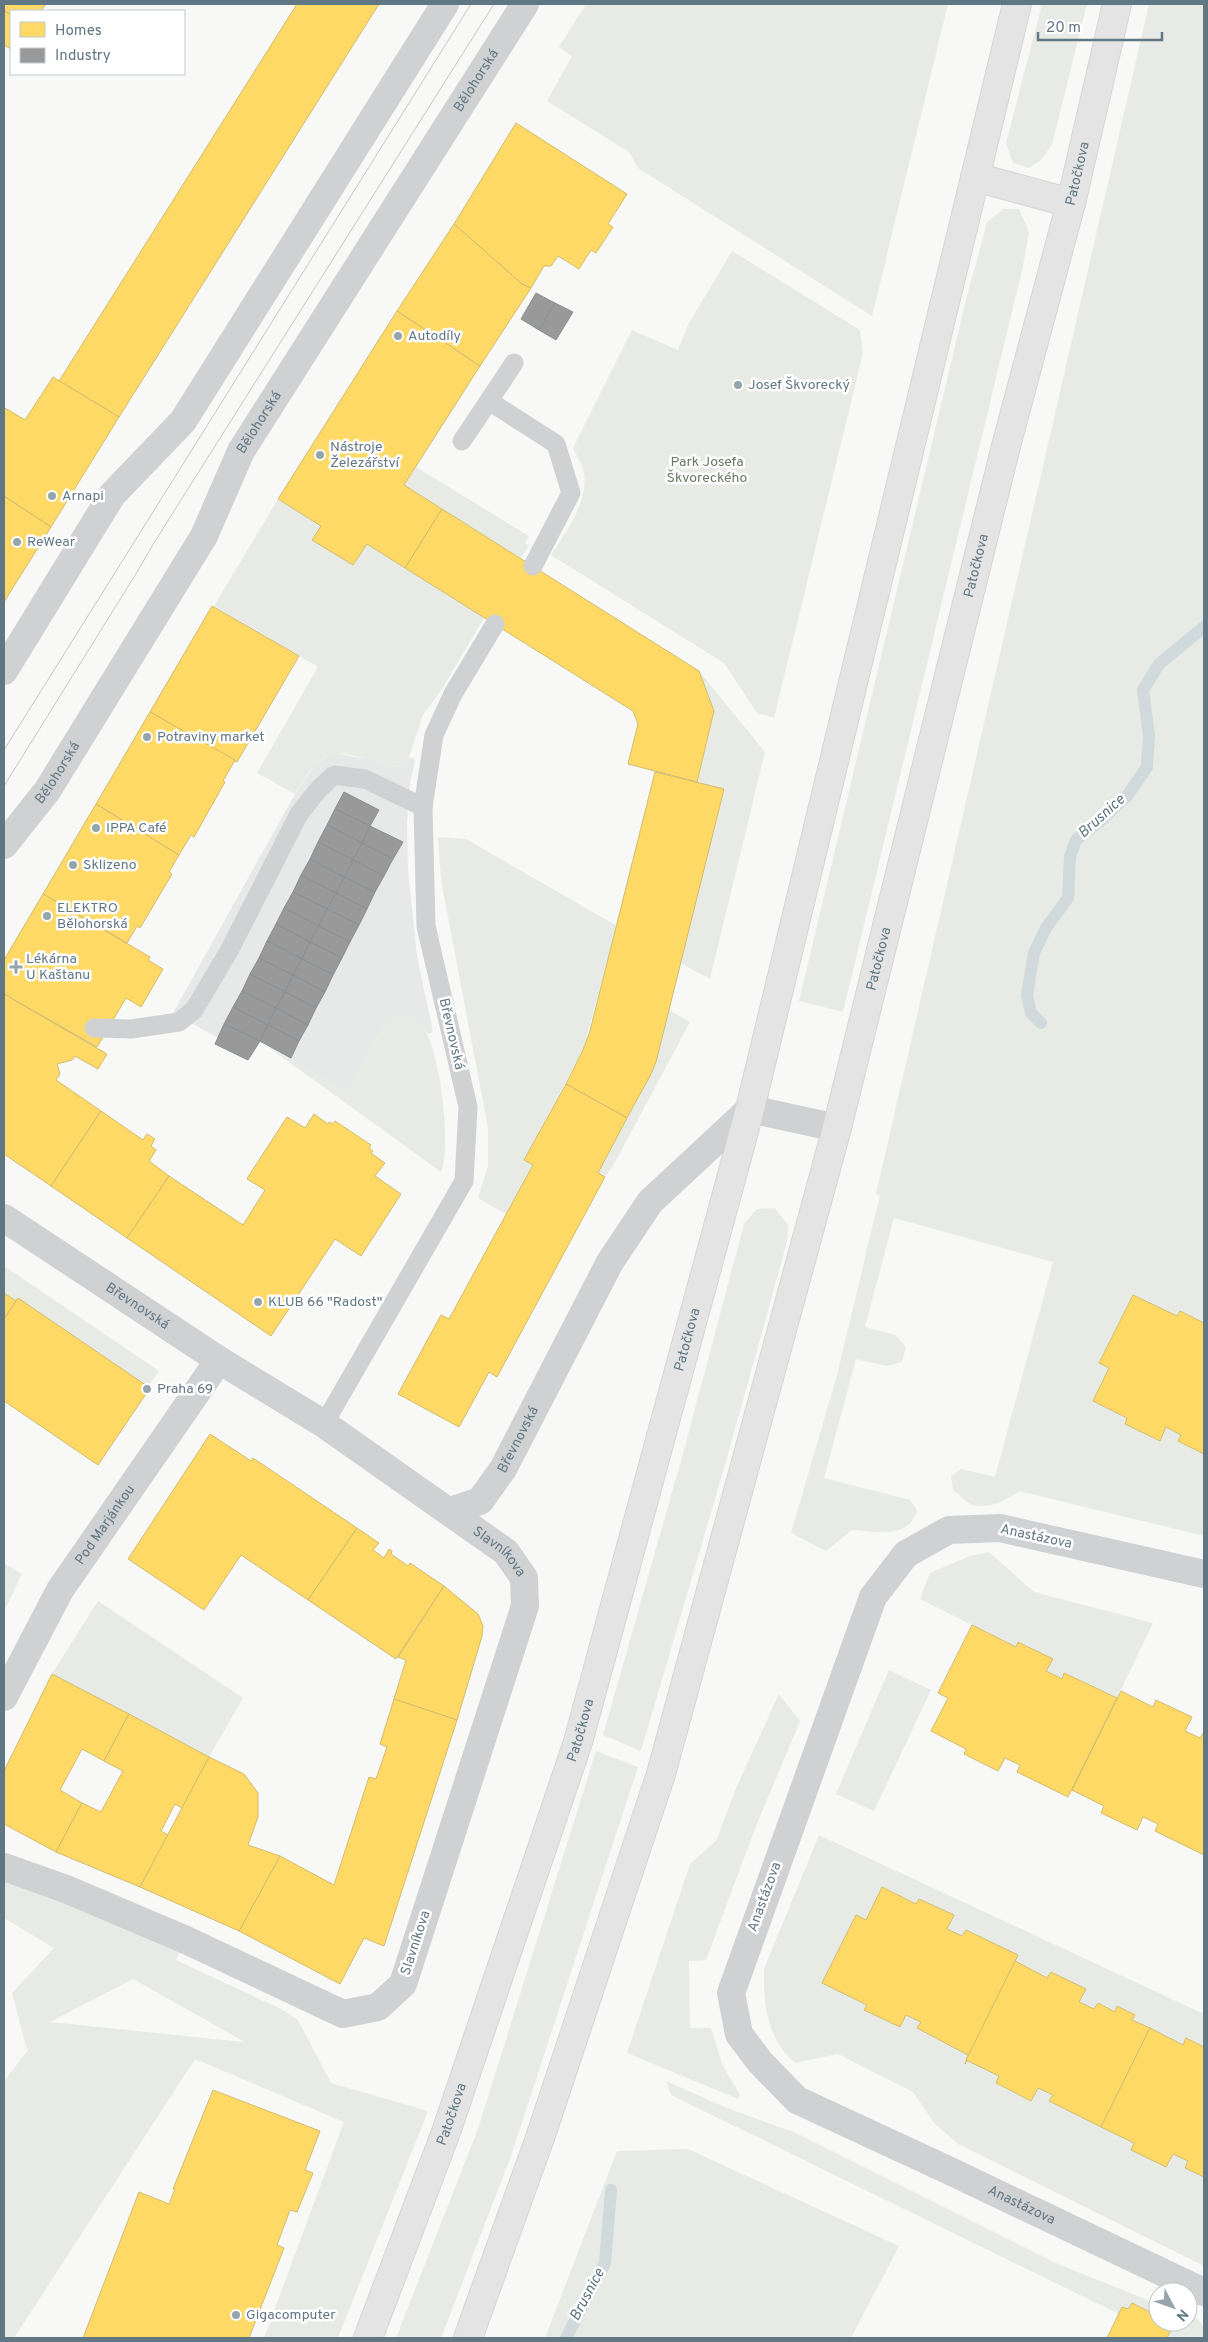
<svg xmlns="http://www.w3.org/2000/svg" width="1208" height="2342" viewBox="0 0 1208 2342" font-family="Overpass,sans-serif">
<rect width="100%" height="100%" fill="#f8f8f7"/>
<!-- built -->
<path fill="#e7e9e9" d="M 336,753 L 360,758 L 365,756 L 392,767 L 404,766 L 409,757 L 415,759 L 410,784 L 407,822 L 408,870 L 417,956 L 433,1032 L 428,1034 L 420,1023 L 384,1025 L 349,1093 L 260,1042 L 248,1060 L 215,1044 L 218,1038 L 173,1013 L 295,794 L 315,765 L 329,755 Z"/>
<!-- green -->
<g fill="#e8ebe5" fill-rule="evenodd">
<path d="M 586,4 L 948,4 L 872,316 L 638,168 L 629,152 L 547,101 L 572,56 L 559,47 Z"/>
<path d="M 1042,4 L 1087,4 L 1052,145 L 1040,161 L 1029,168 L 1013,163 L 1006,143 Z"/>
<path d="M 1149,4 L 1204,4 L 1204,1323 L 1180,1311 L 1177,1316 L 1133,1295 L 1099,1362 L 1109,1368 L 1093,1401 L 1127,1418 L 1125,1424 L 1160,1441 L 1166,1427 L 1181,1435 L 1178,1441 L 1204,1454 L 1204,1536 L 1019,1491 C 1007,1501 989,1509 973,1505 C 966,1503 959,1494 953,1490 L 951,1476 L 961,1469 L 995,1477 L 1053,1262 L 894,1218 L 865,1327 L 895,1335 L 906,1347 L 902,1362 L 886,1366 L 856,1359 L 824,1478 L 910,1500 L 917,1510 C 909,1540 875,1531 852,1530 L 826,1551 L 791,1533 L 837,1375 L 880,1195 L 876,1194 Z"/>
<path d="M 1003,209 L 1019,209 L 1029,232 L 1023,266 L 843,1012 L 799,1001 L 965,304 L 987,222 Z"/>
<path d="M 732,251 L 860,330 L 863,353 L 774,718 L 757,713 L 724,663 L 551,555 C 566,532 591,499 583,469 C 581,462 576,455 573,448 L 632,330 L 678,350 L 688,325 Z"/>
<path d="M 416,467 L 529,536 L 525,543 L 529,545 L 521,558 L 404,485 Z"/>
<path d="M 278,499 L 321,526 L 353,565 L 367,544 L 484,618 L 440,692 L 423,715 L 409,757 L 404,766 L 392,767 L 365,756 C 359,759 354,755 347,754 C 318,751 309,773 295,794 L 257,773 L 318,667 L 214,606 Z"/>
<path d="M 699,671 L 765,752 L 710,979 L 680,963 L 724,789 L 697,782 L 714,711 Z"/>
<path d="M 438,837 L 466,839 L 617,926 L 583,1050 L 524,1160 L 533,1165 L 506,1214 L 478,1198 L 488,1166 L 488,1128 L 441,880 Z"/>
<path d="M 669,1010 L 690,1022 L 615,1162 L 605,1177 L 598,1173 L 651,1074 Z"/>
<path d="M 399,1015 C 408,1015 414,1016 420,1023 C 440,1043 452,1146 441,1172 L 260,1041 L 349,1093 L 384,1025 L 390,1018 Z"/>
<path d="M 775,1208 L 788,1225 L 787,1242 L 725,1465 L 641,1751 L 603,1735 L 684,1450 L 744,1224 L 757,1209 Z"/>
<path d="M 4,1266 L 159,1371 L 148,1387 L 18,1298 L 16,1301 L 4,1293 Z"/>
<path d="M 989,1552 L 1034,1592 L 1153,1623 L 1117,1698 L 1065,1673 L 1062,1679 L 1046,1671 L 1053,1659 L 1019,1642 L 1016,1647 L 920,1599 L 930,1573 L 970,1556 Z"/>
<path d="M 4,1563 L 22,1574 L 4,1611 Z"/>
<path d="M 98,1601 L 243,1698 L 209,1757 L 52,1674 Z"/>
<path d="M 889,1670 L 931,1690 L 874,1811 L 836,1794 Z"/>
<path d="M 779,1694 L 800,1721 L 756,1826 L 706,1960 L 689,1961 L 690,2028 L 711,2028 L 723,2066 L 740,2095 L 738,2099 L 627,2053 L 690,1864 L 716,1841 L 737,1786 Z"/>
<path d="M 596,1751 L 638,1767 L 511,2156 L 441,2338 L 396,2338 L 478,2129 Z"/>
<path d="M 819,1835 L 1204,2014 L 1204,2047 L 1186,2038 L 1183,2045 L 1132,2020 L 1135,2015 L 1118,2006 L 1115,2012 L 1098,2003 L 1094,2009 L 1079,2002 L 1085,1988 L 1051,1972 L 1047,1978 L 1015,1961 L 1017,1955 L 966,1930 L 962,1936 L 947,1929 L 954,1915 L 919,1899 L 916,1904 L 882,1887 L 866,1920 L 822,1983 L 867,2005 L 865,2010 L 899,2027 L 906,2015 L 921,2022 L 917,2028 L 968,2055 L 964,2063 L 966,2060 L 999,2076 L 996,2084 L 1031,2101 L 1038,2088 L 1053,2095 L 1049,2101 L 1134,2143 L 1131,2150 L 1166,2167 L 1173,2154 L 1188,2161 L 1185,2168 L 1204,2177 L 1204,2266 L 958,2144 L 935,2124 L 913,2092 L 838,2054 L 795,2063 C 767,2039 763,2004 764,1969 Z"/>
<path d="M 4,1867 L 186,1940 L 176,1960 L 281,2009 L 298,2020 L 331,2083 L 428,2111 L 338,2338 L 264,2338 L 344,2122 L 195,2059 L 14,2338 L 4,2338 L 4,2081 L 31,2046 L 27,2050 L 12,1993 L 54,1948 L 4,1918 ZM 133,1979 L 243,2041 L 243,2042 L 50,2022 Z"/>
<path d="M 666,2081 L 727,2108 L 796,2133 L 1060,2265 L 1158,2304 L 1158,2316 L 1132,2303 L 1128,2309 L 1122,2307 L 1119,2314 L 671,2095 Z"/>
<path d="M 688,2149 L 899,2246 L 851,2338 L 545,2338 L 617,2151 Z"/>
<path d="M 1188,2315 L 1197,2319 L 1204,2327 L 1204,2338 L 1167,2338 L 1174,2324 L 1171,2322 L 1188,2322 Z"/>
</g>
<!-- homes -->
<g fill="#ffd966" stroke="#d0bc6f">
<path d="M 4,4 L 46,4 L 41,11 L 11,11 L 11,15 L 4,11 Z"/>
<path d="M 297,4 L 379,4 L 119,417 L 59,381 Z"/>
<path d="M 4,11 L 11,15 L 11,49 L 4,45 Z"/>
<path d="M 516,123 L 627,194 L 608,224 L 613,227 L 596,253 L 591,250 L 579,269 L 558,256 L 551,266 L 544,266 L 531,288 L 522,284 L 454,224 Z"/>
<path d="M 454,224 L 522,284 L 531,288 L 480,366 L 397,311 Z"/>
<path d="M 397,311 L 480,366 L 404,485 L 442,509 L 405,568 L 367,544 L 353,565 L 312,540 L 321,526 L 278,499 Z"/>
<path d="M 53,377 L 119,417 L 51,527 L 4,496 L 4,410 L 5,408 L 25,420 Z"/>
<path d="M 4,496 L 51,527 L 4,602 Z"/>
<path d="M 442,509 L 699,671 L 714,711 L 697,782 L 628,764 L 638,724 L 633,711 L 405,568 Z"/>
<path d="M 212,606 L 299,656 L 237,762 L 150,712 Z"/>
<path d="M 150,712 L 235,760 L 223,781 L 225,782 L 194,837 L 191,835 L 179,855 L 96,804 Z"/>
<path d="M 655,772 L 724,789 L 656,1062 L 651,1074 L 627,1118 L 566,1084 L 583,1050 L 590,1031 Z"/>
<path d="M 96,804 L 179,855 L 169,872 L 172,874 L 140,928 L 137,926 L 127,943 L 43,894 Z"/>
<path d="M 43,894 L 150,957 L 148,960 L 163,969 L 141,1007 L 126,998 L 97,1047 L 4,994 L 4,960 Z"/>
<path d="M 4,994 L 107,1054 L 98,1069 L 75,1056 L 72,1060 L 57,1064 L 60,1074 L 56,1080 L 101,1111 L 51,1186 L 4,1154 Z"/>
<path d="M 566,1084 L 627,1118 L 598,1173 L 605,1177 L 497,1377 L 489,1372 L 459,1427 L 398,1394 L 441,1315 L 449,1319 L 533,1165 L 524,1160 Z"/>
<path d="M 101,1111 L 143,1140 L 147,1134 L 155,1139 L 151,1146 L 156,1150 L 149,1161 L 169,1176 L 127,1238 L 51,1186 Z"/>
<path d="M 314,1114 L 328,1124 L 329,1122 L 333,1124 L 335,1121 L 371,1145 L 369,1148 L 373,1151 L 371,1153 L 385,1163 L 375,1176 L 401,1194 L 361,1256 L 335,1239 L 271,1336 L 127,1238 L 169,1176 L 243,1225 L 265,1190 L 247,1179 L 248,1177 L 287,1117 L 305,1128 Z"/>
<path d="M 4,1293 L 16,1301 L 4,1319 Z"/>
<path d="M 1133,1295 L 1177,1316 L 1180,1311 L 1204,1323 L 1204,1454 L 1178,1441 L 1181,1435 L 1166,1427 L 1160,1441 L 1125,1424 L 1127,1418 L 1093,1401 L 1109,1368 L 1099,1363 Z"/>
<path d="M 18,1298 L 150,1388 L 98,1465 L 4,1401 L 4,1319 Z"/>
<path d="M 210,1434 L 251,1461 L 253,1458 L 357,1528 L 308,1600 L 241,1555 L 204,1610 L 128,1559 Z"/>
<path d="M 357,1528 L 379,1543 L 373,1550 L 384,1558 L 389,1549 L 392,1551 L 391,1554 L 408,1566 L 410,1563 L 444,1586 L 396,1659 L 308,1600 Z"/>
<path d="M 444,1586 L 478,1614 L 483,1626 L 482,1636 L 457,1720 L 394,1699 L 406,1660 L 398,1657 Z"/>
<path d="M 972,1625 L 1016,1647 L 1018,1642 L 1053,1659 L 1046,1671 L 1062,1679 L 1064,1673 L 1117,1698 L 1068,1797 L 1017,1772 L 1020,1765 L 1005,1758 L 998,1771 L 964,1754 L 966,1749 L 931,1731 L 948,1698 L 938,1693 Z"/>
<path d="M 52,1674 L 129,1714 L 104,1761 L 82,1749 L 60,1790 L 82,1803 L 56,1852 L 4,1824 L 4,1771 Z"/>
<path d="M 1121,1691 L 1153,1707 L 1156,1700 L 1192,1717 L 1185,1731 L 1200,1738 L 1204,1732 L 1204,1855 L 1155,1831 L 1158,1824 L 1143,1817 L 1137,1830 L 1101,1813 L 1104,1806 L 1072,1790 Z"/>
<path d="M 394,1699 L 457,1720 L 384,1946 L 364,1938 L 340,1984 L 239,1931 L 280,1856 L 334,1885 L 369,1777 L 376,1779 L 387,1747 L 380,1744 Z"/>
<path d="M 129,1714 L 209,1757 L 182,1808 L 175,1804 L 161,1831 L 168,1835 L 140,1887 L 56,1852 L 82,1803 L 101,1812 L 123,1771 L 104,1761 Z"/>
<path d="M 209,1757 L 244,1774 L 258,1793 L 258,1817 L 248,1845 L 280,1856 L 239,1931 L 140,1887 Z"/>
<path d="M 882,1887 L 916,1904 L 919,1899 L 954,1915 L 947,1929 L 962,1936 L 966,1930 L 1018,1955 L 965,2064 L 968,2055 L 917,2028 L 921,2022 L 906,2015 L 900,2027 L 864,2010 L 867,2005 L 822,1983 L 856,1915 L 866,1920 Z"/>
<path d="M 1015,1961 L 1047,1978 L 1051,1972 L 1086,1989 L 1079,2002 L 1094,2009 L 1098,2003 L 1115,2012 L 1117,2006 L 1135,2015 L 1132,2020 L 1150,2028 L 1101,2127 L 1049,2101 L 1053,2095 L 1038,2088 L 1031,2101 L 996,2083 L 999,2076 L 966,2060 Z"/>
<path d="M 1150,2028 L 1183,2045 L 1186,2038 L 1204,2047 L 1204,2177 L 1185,2168 L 1188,2161 L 1173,2154 L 1166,2167 L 1131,2150 L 1134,2143 L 1101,2127 Z"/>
<path d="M 213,2090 L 320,2131 L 305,2170 L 313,2173 L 297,2212 L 290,2210 L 277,2245 L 284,2248 L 249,2338 L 83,2338 L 139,2192 L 169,2204 L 175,2189 L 173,2189 Z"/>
<path d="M 1132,2303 L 1158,2316 L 1158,2322 L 1174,2324 L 1167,2338 L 1107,2338 L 1122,2307 L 1128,2309 Z"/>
</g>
<!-- industry -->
<g fill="#999" stroke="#888f93">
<path d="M 536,293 L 555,303 L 539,330 L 521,319 Z"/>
<path d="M 555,303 L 573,312 L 556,340 L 539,330 Z"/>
<path d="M 344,792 L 379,810 L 370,826 L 335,809 Z"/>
<path d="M 335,809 L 370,826 L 362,843 L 327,825 Z"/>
<path d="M 327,825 L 362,843 L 353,860 L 318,842 Z"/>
<path d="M 370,826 L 403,842 L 393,859 L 362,843 Z"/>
<path d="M 318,842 L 353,860 L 344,877 L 310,859 Z"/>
<path d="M 362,843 L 393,859 L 384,876 L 353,860 Z"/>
<path d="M 310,859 L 344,877 L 336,893 L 301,875 Z"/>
<path d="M 353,860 L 384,876 L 375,892 L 344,877 Z"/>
<path d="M 301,875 L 336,893 L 327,909 L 293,892 Z"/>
<path d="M 344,877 L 375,892 L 367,909 L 336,893 Z"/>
<path d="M 293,892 L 327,909 L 319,926 L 284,908 Z"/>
<path d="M 336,893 L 367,909 L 359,925 L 327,909 Z"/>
<path d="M 284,908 L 319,926 L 310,942 L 276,924 Z"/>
<path d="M 327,909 L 359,925 L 350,942 L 319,926 Z"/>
<path d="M 276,924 L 310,942 L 302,959 L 267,941 Z"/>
<path d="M 319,926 L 350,942 L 342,958 L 310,942 Z"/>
<path d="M 267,941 L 302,959 L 293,975 L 259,958 Z"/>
<path d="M 310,942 L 342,958 L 333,975 L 302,959 Z"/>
<path d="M 259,958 L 293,975 L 285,992 L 250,974 Z"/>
<path d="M 302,959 L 333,975 L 325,992 L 293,975 Z"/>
<path d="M 250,974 L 285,992 L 276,1008 L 242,991 Z"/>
<path d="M 293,975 L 325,992 L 316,1008 L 285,992 Z"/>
<path d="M 242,991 L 276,1008 L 268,1025 L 233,1007 Z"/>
<path d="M 285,992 L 316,1008 L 308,1025 L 276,1008 Z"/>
<path d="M 233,1007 L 268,1025 L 260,1041 L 224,1024 Z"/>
<path d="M 276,1008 L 308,1025 L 299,1041 L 268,1025 Z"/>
<path d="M 224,1024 L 260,1041 L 248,1060 L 215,1044 Z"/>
<path d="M 268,1025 L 299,1041 L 291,1058 L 260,1041 Z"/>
</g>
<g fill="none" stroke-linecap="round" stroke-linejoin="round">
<!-- stream -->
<g stroke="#d0d9dc" stroke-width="12">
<path d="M 1041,1023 L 1031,1013 L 1027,995 L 1034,953 L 1046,928 L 1068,898 L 1070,857 L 1076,840 L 1099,822 L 1127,796 L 1147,767 L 1149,736 L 1143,690 L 1159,664 L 1204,627"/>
<path d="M 566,2338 L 605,2263 L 611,2190"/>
</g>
<!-- primary casing -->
<g stroke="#d5d6d6" stroke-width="30">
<g id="primary">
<path d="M 975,177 L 1071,203"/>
<path id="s6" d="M 368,2338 L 446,2132 L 578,1742 L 750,1109 L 1017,4"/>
<path id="s7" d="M 468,2338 L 541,2135 L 661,1774 L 837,1128 L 1006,446 L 1071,203 L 1117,4"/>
</g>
</g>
<!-- service -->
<g stroke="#d0d1d2" stroke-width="19">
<path d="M 489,401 L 556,444 L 571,493 L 533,566"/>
<path d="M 462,441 L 514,363"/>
<path d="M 94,1028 L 131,1029 L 179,1022 L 194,1010 L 229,951 L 299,814 L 318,790 L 334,775 L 365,779 L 423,807"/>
<path d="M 324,1424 L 464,1181 L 468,1107 L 426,926 L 423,807 L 434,735 L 453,694 L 495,624"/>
</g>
<!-- minor -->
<g stroke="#d0d1d2" stroke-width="28">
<path id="s1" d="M 4,1218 L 219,1360 L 324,1424 L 506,1552 L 524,1578 L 525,1606 L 403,1984 L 378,2007 L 343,2014 L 186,1940 L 66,1889 L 4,1867"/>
<path id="s2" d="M 450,1511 L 480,1501 L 503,1469 L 610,1262 L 650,1202 L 750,1109 L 837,1128"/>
<path id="s3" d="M 1204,1574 L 1000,1528 L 949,1530 L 906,1554 L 873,1597 L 731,1993 L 739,2034 L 760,2062 L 797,2100 L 950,2171 L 1204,2292"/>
<path id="s4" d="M 4,1697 L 60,1590 L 219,1360"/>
</g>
<!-- tertiary -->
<g stroke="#d0d1d2" stroke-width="28">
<path d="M 4,671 L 112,495 L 183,421 L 445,4"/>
<path id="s5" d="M 4,845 L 47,791 L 204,536 L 241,451 L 525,4"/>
</g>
<!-- primary -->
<use href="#primary" stroke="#e3e4e3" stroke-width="28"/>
<!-- tram -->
<g stroke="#c5c7c8" stroke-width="1">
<path d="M 4,750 L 471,4"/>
<path d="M 4,786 L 134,577 L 157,538 L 494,4"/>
</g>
</g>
<!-- markers -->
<g fill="#96a4ac" stroke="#fff" stroke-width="2">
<circle cx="398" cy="336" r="5"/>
<circle cx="738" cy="385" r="5"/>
<circle cx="320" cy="455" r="5"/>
<circle cx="52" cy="496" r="5"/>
<circle cx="17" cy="542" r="5"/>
<circle cx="147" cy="737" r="5"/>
<circle cx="96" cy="828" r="5"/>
<circle cx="73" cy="865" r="5"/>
<circle cx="47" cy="916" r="5"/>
<path d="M13.5 959.5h5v5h5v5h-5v5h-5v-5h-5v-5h5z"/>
<circle cx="258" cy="1302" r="5"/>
<circle cx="147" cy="1389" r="5"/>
<circle cx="236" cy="2315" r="5"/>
</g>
<g text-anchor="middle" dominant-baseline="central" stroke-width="5" stroke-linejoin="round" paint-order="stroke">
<!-- street labels -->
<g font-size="14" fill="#617784" stroke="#fff">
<text stroke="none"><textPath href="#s5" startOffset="900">Bělohorská</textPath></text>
<text stroke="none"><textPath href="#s7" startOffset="2250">Patočkova</textPath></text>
<text stroke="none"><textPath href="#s5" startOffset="495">Bělohorská</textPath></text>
<text stroke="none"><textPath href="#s7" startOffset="1845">Patočkova</textPath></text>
<text stroke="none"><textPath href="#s5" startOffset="90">Bělohorská</textPath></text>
<text stroke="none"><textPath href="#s7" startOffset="1440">Patočkova</textPath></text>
<text transform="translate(451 1034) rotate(77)">Břevnovská</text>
<text stroke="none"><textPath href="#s1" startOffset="160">Břevnovská</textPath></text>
<text stroke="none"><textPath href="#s6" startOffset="1049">Patočkova</textPath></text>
<text stroke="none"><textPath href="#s2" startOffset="104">Břevnovská</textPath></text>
<text stroke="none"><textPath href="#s4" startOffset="200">Pod Marjánkou</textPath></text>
<text transform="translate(1036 1537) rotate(12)">Anastázova</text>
<text stroke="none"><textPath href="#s1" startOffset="598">Slavníkova</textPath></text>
<text stroke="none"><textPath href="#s6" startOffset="644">Patočkova</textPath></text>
<text transform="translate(765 1897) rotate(-70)">Anastázova</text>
<text transform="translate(416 1943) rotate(-72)">Slavníkova</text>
<text stroke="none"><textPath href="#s6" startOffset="239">Patočkova</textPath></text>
<text stroke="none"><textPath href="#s3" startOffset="1162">Anastázova</textPath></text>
</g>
<!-- poi labels -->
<g font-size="14" fill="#617784" stroke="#fff" text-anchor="start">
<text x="408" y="336">Autodíly</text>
<text x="748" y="385">Josef Škvorecký</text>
<text x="330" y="447">Nástroje<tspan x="330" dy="16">Železářství</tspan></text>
<text x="62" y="496">Arnapi</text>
<text x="27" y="542">ReWear</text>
<text x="157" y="737">Potraviny market</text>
<text x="106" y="828">IPPA Café</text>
<text x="83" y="865">Sklizeno</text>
<text x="57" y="908">ELEKTRO<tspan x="57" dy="16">Bělohorská</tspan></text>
<text x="26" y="959">Lékárna<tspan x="26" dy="16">U Kaštanu</tspan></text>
<text x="268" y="1302">KLUB 66 "Radost"</text>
<text x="157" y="1389">Praha 69</text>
<text x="246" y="2315">Gigacomputer</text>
</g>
<!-- park labels -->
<g font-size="14" fill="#677a60" stroke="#fff">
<text x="707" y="462">Park Josefa<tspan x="707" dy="16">Škvoreckého</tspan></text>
</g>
<!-- water labels -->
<g font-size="15" font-style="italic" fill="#5c767e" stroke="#fff">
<text transform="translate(1102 817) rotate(-42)">Brusnice</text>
<text transform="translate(588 2295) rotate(-62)">Brusnice</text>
</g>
</g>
<!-- border -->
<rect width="1208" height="2342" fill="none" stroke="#617784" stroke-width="10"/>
<!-- legend -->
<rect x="10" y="10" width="175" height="65" fill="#ffffff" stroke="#c0c9ce"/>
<rect x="20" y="22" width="25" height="15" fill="#ffd966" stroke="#c0c9ce"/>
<text x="55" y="35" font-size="15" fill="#617784">Homes</text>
<rect x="20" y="48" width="25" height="15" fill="#999999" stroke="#c0c9ce"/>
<text x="55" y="60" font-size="15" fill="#617784">Industry</text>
<!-- north arrow -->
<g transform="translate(1173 2307) rotate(131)"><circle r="24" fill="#ffffff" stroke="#c0c9ce"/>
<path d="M0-4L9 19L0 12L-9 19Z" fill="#96a4ac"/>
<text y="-8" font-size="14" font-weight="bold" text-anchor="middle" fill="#617784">N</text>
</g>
<!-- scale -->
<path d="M1038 32v8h124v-8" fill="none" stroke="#617784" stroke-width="2.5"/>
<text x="1046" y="32" font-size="15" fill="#617784" stroke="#ffffff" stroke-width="4" paint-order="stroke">20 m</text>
</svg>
